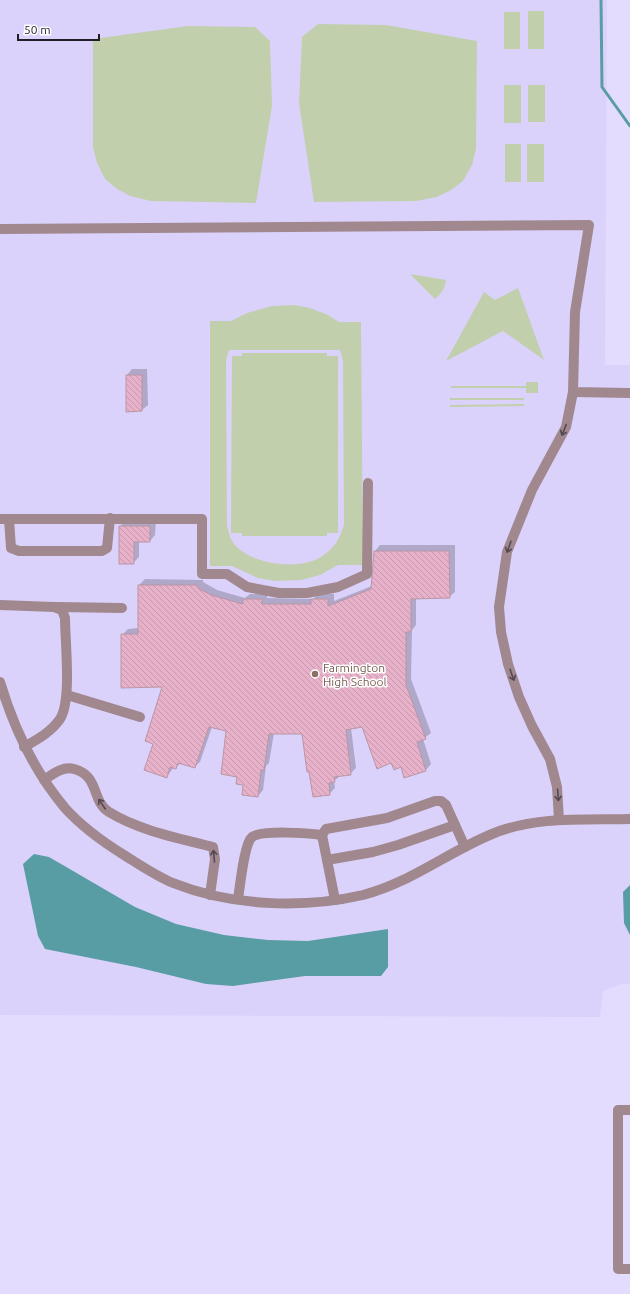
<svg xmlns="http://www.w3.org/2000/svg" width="630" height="1294" viewBox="0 0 630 1294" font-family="Ubuntu,sans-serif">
<defs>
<pattern id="building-back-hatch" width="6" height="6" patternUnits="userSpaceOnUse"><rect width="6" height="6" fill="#e7b1c9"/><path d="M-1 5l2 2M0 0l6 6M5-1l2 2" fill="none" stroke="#c698ad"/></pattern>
</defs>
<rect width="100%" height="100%" fill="#e3dcff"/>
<!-- built -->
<path fill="#dbd2fc" d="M 0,0 L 607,0 L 605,365 L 630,365 L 630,984 L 621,984 L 603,991 L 600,1017 L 0,1015 Z"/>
<!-- green -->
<g fill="#c1cfad" fill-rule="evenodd">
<rect x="528" y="11" width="16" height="38"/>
<rect x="504" y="12" width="16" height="37"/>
<path d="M 318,24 L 386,25 L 477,41 L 476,149 L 472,165 L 463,181 L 451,190 L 437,197 L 416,201 L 314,202 L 299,103 L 302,37 Z"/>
<path d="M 188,26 L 255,27 L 270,41 L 272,106 L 256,203 L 151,201 L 130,196 L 117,189 L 105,179 L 97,163 L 93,147 L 93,39 Z"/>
<rect x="504" y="85" width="17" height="38"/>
<rect x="528" y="85" width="17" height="37"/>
<rect x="505" y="144" width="16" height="38"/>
<rect x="527" y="144" width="17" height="38"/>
<path d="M 410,274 L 446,280 C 445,288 441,294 435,299 Z"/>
<path d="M 518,288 L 544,360 L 503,331 L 446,361 L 484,292 L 495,300 Z"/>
<path d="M 295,305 L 310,308 L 328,315 L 339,322 L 361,322 L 363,565 L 338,565 L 320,575 L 301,580 L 275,581 L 258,578 L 232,566 L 210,566 L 210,321 L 231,321 L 247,313 L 272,306 ZM 229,350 L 340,350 L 343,361 L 344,525 C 340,538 334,549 321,557 C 300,570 258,565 239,549 C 231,543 229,534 227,525 L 226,360 Z"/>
<path d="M 242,353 L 327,353 L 327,356 L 338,356 L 338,533 L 327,533 L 327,536 L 242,536 L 242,533 L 231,533 L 232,356 L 242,356 Z"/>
<path d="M 526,382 L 538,382 L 538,393 L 526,393 L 526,388 L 451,388 L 451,386 L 526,386 Z"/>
<rect x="450" y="398" width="74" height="2"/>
<path d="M 524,404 L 524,406 L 450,407 L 450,405 Z"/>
</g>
<!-- water -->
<g fill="#589ca4">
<path d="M 34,854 L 49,857 L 135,907 L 176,924 L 224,935 L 268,940 L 308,941 L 388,929 L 388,967 L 381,976 L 305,976 L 233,986 L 206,984 L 136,967 L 45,949 L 38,936 L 23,864 Z"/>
<path d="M 630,885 L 630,935 L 624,923 L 623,892 Z"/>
</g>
<!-- shadow -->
<g fill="#0003">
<path d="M 132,369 L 147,369 L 148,405 L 142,410 L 127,375 Z"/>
<path d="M 126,520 L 156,520 L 155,535 L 150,541 L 139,541 L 139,557 L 133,563 L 120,563 L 120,526 Z"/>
<path d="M 380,545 L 455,545 L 455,592 L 449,597 L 416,598 L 416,625 L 412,630 L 411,679 L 431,733 L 423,739 L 431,764 L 426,770 L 402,766 L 392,762 L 362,726 L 351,728 L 356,768 L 350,774 L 340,776 L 334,781 L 335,788 L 329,794 L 303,733 L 274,733 L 269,763 L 266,766 L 263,790 L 258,796 L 238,776 L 227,730 L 212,727 L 200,762 L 194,767 L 181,763 L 176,767 L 174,767 L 167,776 L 155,743 L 164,686 L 122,635 L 128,629 L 139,628 L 139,585 L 145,579 L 203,580 L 203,582 L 217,590 L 245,598 L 250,594 L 267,593 L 267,598 L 313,599 L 318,594 L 334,594 L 334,601 L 372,586 L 375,551 Z"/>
</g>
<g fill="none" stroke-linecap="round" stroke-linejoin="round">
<!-- stream -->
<path stroke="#589ca4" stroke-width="3" d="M 601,0 L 602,87 L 630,126"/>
</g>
<!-- building -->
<g fill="url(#building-back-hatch)" stroke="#b996a6">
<path d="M 126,375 L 142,375 L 142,411 L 126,412 Z"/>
<path d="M 119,526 L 150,526 L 150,542 L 134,542 L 134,564 L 119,564 Z"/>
<path d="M 374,551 L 449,551 L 450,598 L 411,599 L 411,632 L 406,632 L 406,685 L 426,739 L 417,742 L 426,771 L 404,778 L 401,767 L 394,770 L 391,763 L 377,769 L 362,727 L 346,730 L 351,775 L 334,777 L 335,782 L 329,783 L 330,795 L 313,797 L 309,772 L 307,772 L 302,734 L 269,734 L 264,770 L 261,770 L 258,797 L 242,795 L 243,785 L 236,784 L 237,777 L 221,774 L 226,731 L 209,727 L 195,768 L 178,763 L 176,769 L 170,767 L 167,778 L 144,770 L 153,744 L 145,741 L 162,687 L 121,688 L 121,634 L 138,634 L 138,585 L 198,585 L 198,588 L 211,595 L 243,604 L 243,599 L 262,599 L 262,604 L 311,604 L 311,599 L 328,599 L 328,606 L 371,589 Z"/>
</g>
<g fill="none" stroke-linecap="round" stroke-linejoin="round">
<!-- minor -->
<g stroke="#a1888f" stroke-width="10">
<path d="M 0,229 L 589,225 L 575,312 L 573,392 L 630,393"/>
<path d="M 0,519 L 202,519 L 202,574 L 227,574 L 247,587 L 279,593 L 307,593 L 338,587 L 367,574 L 368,483"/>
<path d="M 9,519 L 11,548 L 19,551 L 102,551 L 107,548 L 110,518"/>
<path d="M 0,605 L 54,607 L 62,610 L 65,618 C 65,641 72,701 60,719 C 51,732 38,739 24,747"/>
<path d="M 56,607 L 122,608"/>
<path d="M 0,682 C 14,729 34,771 65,808 C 82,827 103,842 124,855 C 140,865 156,876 173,883 C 231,906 302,909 363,895 C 410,883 448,852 492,834 C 535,816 584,820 630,819"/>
<path d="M 67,695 L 140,717"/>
<path d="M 44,780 C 53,774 63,766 74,769 C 100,776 91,801 109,812 C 140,831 179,838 213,847 L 215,859 L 210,895"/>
<path d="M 559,820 L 557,787 L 550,759 L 532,726 L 519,697 L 508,664 L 501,632 L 499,607 L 507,552 L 532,490 L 566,427 L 573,392"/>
<path d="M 327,860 L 373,852 L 398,845 L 455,825"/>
<path d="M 238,899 C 240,887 244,844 252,837 C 261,830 309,833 322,835"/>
<path d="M 335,900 L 322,835 L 326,829 L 387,818 L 435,801 L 441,801 L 446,805 L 465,847"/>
<path d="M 630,1110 L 618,1110 L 618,1269 L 630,1269"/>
</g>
</g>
<!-- one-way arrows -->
<defs><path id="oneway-shaft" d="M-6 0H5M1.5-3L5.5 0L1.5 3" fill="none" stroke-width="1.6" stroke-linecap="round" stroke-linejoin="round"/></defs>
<g stroke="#544852">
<use href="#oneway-shaft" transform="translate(564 430) rotate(112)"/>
<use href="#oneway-shaft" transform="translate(509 547) rotate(109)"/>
<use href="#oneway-shaft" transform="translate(512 675) rotate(71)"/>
<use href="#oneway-shaft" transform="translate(558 795) rotate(86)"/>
<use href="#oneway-shaft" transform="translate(102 804) rotate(-124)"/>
<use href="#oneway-shaft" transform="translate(214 856) rotate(-95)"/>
</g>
<!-- markers -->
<circle fill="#8d6e63" stroke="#fff" stroke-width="1.5" cx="315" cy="674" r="4"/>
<g text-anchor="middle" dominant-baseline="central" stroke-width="3" stroke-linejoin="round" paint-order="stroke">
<!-- education labels -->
<g font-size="12" fill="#785e54" stroke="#fff" text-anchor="start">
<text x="323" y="667">Farmington<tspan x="323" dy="14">High School</tspan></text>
</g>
</g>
<!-- scale -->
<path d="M18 34v6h81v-6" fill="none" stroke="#201d29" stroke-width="2"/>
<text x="24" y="34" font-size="12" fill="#201d29" stroke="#ffffff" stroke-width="3" paint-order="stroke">50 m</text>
</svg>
